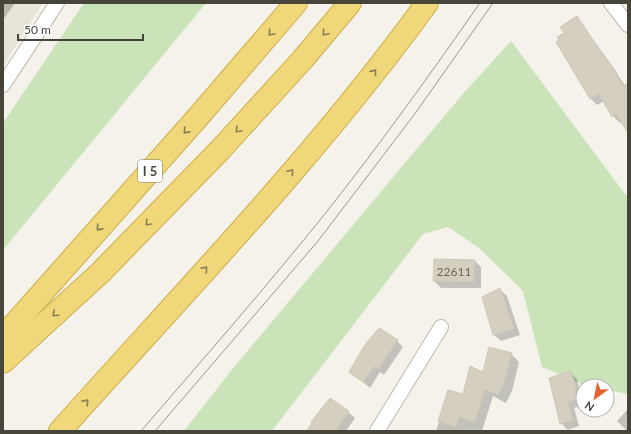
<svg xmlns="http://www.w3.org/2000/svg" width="631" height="434" viewBox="0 0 631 434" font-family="Lato,sans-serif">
<rect width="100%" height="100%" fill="#f4f2eb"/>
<!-- residential -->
<path fill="#e7e5d9" d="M 3,3 L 43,3 L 3,66 Z"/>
<!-- green -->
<g fill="#cae3b8">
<path d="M 84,3 L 206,3 L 3,250 L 3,123 Z"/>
<path d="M 511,41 L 628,198 L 628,394 L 607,390 L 607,386 L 584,385 L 542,367 L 523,291 L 479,248 L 448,227 L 423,234 L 272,431 L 184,431 L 234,367 L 462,95 Z"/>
</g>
<!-- shadow -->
<g fill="#0003">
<path d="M 3,3 L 15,3 L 3,20 Z"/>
<path d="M 577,17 L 615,70 L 625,86 L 628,88 L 628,132 L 622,121 L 620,123 L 613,116 L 604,101 L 597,105 L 591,99 L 557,42 Z"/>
<path d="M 475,261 L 481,267 L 481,288 L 441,288 L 434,281 Z"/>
<path d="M 500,290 L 507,296 L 520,335 L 501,341 L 494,335 Z"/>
<path d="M 397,341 L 403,347 L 384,375 L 380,372 L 370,388 L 350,371 Z"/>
<path d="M 511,354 L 519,362 L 512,391 L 506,403 L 493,396 L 482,431 L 436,431 L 449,391 L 463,396 L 483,373 Z"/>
<path d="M 570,372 L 577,379 L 583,405 L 574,408 L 579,426 L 568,430 L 561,423 Z"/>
<path d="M 628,409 L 628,431 L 627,431 L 617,421 Z"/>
<path d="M 348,412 L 355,418 L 346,431 L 309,431 Z"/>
</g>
<!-- building -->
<g fill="#d4cfc1" stroke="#cec8b5">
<path d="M 577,16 L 608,63 L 609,62 L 623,86 L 628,83 L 628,133 L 616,114 L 612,117 L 599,94 L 590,99 L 556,42 L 559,40 L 557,37 L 564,33 L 560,27 Z"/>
<path d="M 434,259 L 475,260 L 474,282 L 433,281 Z"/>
<path d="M 500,288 L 514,329 L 493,335 L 482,297 Z"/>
<path d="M 379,328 L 398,340 L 378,369 L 374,367 L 363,382 L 349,372 L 364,346 Z"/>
<path d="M 489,347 L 512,353 L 504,383 L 498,395 L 485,389 L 475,422 L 459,417 L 456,427 L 438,421 L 448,390 L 463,394 L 470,366 L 483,372 Z"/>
<path d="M 571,371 L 579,399 L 568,402 L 573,420 L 560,424 L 549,378 Z"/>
<path d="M 330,398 L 349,411 L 336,431 L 306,431 L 312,423 L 311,422 Z"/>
</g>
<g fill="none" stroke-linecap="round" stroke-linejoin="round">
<!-- street casing -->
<g stroke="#bebbae" stroke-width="16">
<g id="street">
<path d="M 611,3 L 628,25"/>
<path d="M 3,85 L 57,3"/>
<path d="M 377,431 L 441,327"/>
</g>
</g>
<!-- highway casing -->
<g stroke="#ceaf4b" stroke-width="24">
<g id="highway">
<path d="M 3,337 L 198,117 L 296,3"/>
<path d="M 3,362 L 100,273 L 220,150 L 303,59 L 350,3"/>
<path d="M 60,431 C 185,291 317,155 427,3"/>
</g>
</g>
<!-- street -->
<use href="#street" stroke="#fff" stroke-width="14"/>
<!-- highway -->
<use href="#highway" stroke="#efd77a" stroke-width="22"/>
<!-- tram -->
<g stroke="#989898" stroke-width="1">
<path d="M 141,431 C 204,358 268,285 328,210 C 381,143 431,73 480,3"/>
<path d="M 155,431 L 318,241 L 414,115 L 493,3"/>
</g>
</g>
<!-- one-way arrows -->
<defs><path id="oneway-chevron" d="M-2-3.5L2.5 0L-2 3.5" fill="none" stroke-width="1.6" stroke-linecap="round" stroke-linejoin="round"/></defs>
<g stroke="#8a7f53">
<use href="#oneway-chevron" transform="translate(271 33) rotate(130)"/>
<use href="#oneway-chevron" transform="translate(325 33) rotate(130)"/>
<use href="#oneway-chevron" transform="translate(374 72) rotate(-51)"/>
<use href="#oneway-chevron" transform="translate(238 130) rotate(133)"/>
<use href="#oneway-chevron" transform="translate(186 131) rotate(132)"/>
<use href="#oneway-chevron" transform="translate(291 172) rotate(-50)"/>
<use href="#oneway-chevron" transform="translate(148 223) rotate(134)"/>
<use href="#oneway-chevron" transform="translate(99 228) rotate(132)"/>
<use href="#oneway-chevron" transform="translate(205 269) rotate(-48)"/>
<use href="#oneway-chevron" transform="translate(55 314) rotate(137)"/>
<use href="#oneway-chevron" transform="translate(86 402) rotate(-48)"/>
</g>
<g text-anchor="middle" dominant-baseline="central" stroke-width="3.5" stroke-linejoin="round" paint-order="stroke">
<!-- number labels -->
<g font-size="12" fill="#6a675b">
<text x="454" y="271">22611</text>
</g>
<!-- shield labels -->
<rect fill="#fff" stroke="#7e7c74" stroke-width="1" x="138" y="160" width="24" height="22" rx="3"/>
<g font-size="13" font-weight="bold" fill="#474439">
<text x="150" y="171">I 5</text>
</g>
</g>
<!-- border -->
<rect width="631" height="434" fill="none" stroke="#474439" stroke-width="8"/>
<!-- north arrow -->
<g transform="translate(595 398) rotate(213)"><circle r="19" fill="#ffffff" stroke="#b5b4b0"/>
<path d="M0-3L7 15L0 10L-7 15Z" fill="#e46331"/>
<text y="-6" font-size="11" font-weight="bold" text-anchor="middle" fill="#474439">N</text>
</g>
<!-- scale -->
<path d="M18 34v6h125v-6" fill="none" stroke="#474439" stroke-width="2"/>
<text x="24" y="34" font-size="12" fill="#474439" stroke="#ffffff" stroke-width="3" paint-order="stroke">50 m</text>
</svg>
